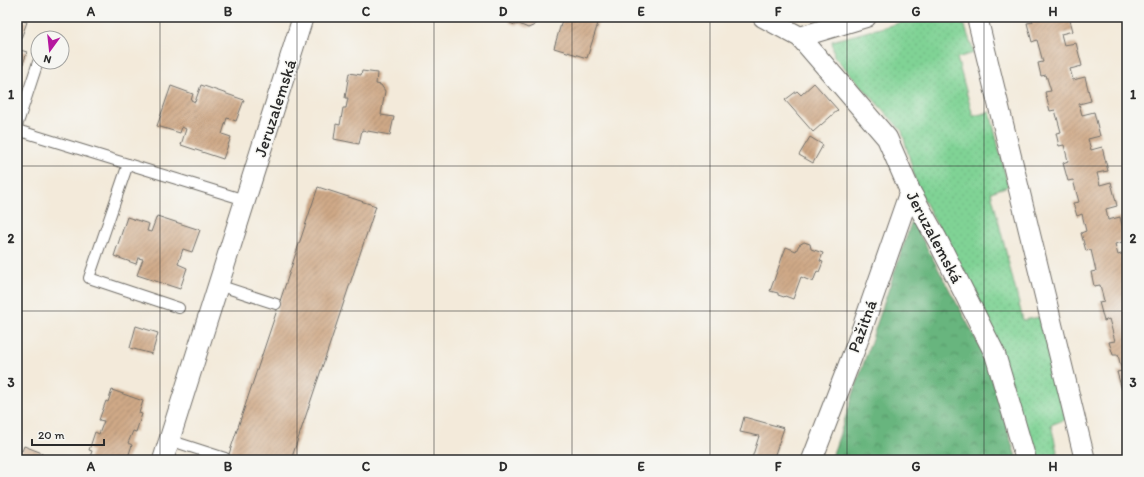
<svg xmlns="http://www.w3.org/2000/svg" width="1144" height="477" viewBox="0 0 1144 477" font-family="Itim,sans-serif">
<defs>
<pattern id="grass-dots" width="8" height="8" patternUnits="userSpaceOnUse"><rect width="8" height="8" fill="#80d395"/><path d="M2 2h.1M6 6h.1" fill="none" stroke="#6fb581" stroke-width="1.8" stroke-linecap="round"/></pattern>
<pattern id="forest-crowns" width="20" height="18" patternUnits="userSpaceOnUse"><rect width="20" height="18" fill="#68b57e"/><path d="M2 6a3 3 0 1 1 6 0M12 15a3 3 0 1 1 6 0" fill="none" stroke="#569367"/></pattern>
<pattern id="building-hatch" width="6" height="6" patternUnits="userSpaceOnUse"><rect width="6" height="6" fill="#cfa987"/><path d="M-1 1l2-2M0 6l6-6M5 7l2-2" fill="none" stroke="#a88a6f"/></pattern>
</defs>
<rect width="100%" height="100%" fill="#f6f6f2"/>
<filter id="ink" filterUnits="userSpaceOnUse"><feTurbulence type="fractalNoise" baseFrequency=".025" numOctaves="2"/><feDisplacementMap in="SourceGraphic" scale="8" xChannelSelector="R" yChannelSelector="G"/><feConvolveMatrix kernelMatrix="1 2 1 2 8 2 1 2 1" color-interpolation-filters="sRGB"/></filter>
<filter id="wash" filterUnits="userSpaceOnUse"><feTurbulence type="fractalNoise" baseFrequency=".012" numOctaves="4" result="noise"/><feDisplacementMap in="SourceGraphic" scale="16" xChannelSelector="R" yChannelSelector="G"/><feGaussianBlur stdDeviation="0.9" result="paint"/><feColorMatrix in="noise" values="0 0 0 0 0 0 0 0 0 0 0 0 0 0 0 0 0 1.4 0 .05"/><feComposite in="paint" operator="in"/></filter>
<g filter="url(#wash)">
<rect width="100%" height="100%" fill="#f3eada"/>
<!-- grass -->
<path fill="url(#grass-dots)" stroke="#567f60" d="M 921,17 L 962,18 L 974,53 L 957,58 L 973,116 L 990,112 L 1008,186 L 991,192 L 1023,320 L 1040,317 L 1066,419 L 1051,425 L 1059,460 L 1036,460 L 994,337 L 917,186 L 902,131 L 834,56 L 832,41 Z"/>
<!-- forest -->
<path fill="url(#forest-crowns)" stroke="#4a7054" d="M 912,220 L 983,352 L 1017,460 L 831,460 Z"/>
<g id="blocks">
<!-- building -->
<g fill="url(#building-hatch)">
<path d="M 504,17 L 538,17 L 535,25 L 528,28 L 519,24 L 515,25 L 510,23 L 508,19 Z"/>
<path d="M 563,17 L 600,17 L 587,58 L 554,48 Z"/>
<path d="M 1031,17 L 1069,17 L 1073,31 L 1061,34 L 1064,45 L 1076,43 L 1082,66 L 1070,69 L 1073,80 L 1085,77 L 1091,101 L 1079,104 L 1082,115 L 1094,112 L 1100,136 L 1088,139 L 1091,150 L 1102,147 L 1108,171 L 1097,173 L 1100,185 L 1111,182 L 1117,206 L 1106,209 L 1108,220 L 1120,217 L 1126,241 L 1115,244 L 1118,255 L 1127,252 L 1127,277 L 1123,279 L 1127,290 L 1127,389 L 1122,390 L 1117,372 L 1122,371 L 1118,355 L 1113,355 L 1109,342 L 1115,341 L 1109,319 L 1104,321 L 1099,302 L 1104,301 L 1100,285 L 1094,286 L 1091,272 L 1096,271 L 1091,250 L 1086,251 L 1081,233 L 1086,231 L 1082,214 L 1077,216 L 1073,203 L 1079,202 L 1073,180 L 1068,181 L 1063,163 L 1068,161 L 1064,145 L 1059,146 L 1056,133 L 1061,132 L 1055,110 L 1050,111 L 1045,92 L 1051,91 L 1046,75 L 1041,76 L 1038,63 L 1043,62 L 1037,40 L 1032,42 L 1027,23 L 1033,22 Z"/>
<path d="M 17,19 L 27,22 L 19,44 L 17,44 Z"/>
<path d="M 17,49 L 27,52 L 17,82 Z"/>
<path d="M 362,71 L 377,73 L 376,84 L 381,85 L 385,91 L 381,115 L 394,117 L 390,135 L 362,130 L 359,144 L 334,139 L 336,124 L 340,125 L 343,108 L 346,108 L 348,98 L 345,98 L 349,73 L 361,75 Z"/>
<path d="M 814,83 L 838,110 L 813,132 L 785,100 L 797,91 L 801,95 Z"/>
<path d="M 201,85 L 244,100 L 236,121 L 227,118 L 222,134 L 231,137 L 223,159 L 181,145 L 186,129 L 182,127 L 180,133 L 157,126 L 171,86 L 193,94 L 191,100 L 195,102 Z"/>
<path d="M 810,137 L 823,145 L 813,163 L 799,155 Z"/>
<path d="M 318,187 L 376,206 L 291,460 L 227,460 Z"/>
<path d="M 157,216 L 200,230 L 192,252 L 183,249 L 178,264 L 187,268 L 180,289 L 137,275 L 143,259 L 138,258 L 136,264 L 114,256 L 127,217 L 149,224 L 147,231 L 151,232 Z"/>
<path d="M 804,242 L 810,244 L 811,249 L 823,253 L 820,261 L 823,262 L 819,272 L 817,271 L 813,282 L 801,277 L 793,299 L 785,296 L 784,297 L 778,295 L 778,293 L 770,291 L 786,247 L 796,251 L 799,245 Z"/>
<path d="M 136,326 L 158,333 L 152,354 L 130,348 Z"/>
<path d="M 112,390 L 143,401 L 139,413 L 142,414 L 136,432 L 133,431 L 128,443 L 132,445 L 127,460 L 89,460 L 92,451 L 89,450 L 95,432 L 99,434 L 104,421 L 99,420 L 106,401 L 108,402 Z"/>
<path d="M 744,417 L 784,428 L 773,460 L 757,460 L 752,458 L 759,436 L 740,432 Z"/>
<path d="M 24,446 L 42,453 L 41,455 L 52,459 L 53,456 L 64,460 L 17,460 L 17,449 L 22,451 Z"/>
</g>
</g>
</g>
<g filter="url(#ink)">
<use href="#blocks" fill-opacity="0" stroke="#716e68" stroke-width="1"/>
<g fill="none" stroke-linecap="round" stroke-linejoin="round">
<!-- service casing -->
<g stroke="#716e68" stroke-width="12">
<g id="service">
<path d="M 17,126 L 38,62"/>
<path d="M 17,130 L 245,200"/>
<path d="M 128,164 L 89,278 L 179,308"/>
<path d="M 218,285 L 276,304"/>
<path d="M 169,440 L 225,458"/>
</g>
</g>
<!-- minor casing -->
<g stroke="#716e68" stroke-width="22">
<g id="minor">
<path d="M 763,17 L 800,37 L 887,138 L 910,191 L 937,239 L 995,354 L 1026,460"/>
<path d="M 977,17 L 1085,460"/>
<path d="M 800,37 L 866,17"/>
<path d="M 163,460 L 303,17"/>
<path d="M 812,460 L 856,346 L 910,191"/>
</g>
</g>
<!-- service -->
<use href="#service" stroke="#fff" stroke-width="10"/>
<!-- minor -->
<use href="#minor" stroke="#fff" stroke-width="20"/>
</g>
</g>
<!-- grid -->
<path fill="none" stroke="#2b2b2b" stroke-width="1" stroke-opacity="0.55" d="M 160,17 L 160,460M 297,17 L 297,460M 434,17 L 434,460M 572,17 L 572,460M 710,17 L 710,460M 847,17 L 847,460M 984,17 L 984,460M 17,166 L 1127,166M 17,311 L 1127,311"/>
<g text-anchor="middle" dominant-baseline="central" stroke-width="3" stroke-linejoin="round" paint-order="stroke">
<!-- street labels -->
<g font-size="17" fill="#2b2b2b" stroke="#f6f6f2">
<text transform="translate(275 108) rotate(-72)">Jeruzalemská</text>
<text transform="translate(935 237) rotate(62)">Jeruzalemská</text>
<text transform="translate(862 326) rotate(-70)">Pažitná</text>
</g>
</g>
<!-- margin -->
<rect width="1144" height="477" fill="none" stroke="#f6f6f2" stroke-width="44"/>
<!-- north arrow -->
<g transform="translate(50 50) rotate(195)"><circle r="19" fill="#f6f6f2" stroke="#a5a5a2"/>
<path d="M0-3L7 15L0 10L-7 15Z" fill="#b5179e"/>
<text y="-6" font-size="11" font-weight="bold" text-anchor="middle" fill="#2b2b2b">N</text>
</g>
<!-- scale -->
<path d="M32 439v6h72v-6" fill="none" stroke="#2b2b2b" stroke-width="2"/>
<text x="38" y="439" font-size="12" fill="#2b2b2b" stroke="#f6f6f2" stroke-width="3" paint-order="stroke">20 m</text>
<rect x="22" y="22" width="1100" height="433" fill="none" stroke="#2b2b2b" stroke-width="1.5"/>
<g font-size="13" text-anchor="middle" font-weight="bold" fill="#2b2b2b">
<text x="91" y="16">A</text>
<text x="228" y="16">B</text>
<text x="366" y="16">C</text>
<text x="503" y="16">D</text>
<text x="641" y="16">E</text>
<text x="778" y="16">F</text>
<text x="916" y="16">G</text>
<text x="1053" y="16">H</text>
<text x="11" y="99">1</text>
<text x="1133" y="99">1</text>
<text x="11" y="243">2</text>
<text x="1133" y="243">2</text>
<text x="11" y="387">3</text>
<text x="1133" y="387">3</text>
<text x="91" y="471">A</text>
<text x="228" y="471">B</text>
<text x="366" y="471">C</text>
<text x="503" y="471">D</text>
<text x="641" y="471">E</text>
<text x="778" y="471">F</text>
<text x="916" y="471">G</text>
<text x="1053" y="471">H</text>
</g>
</svg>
